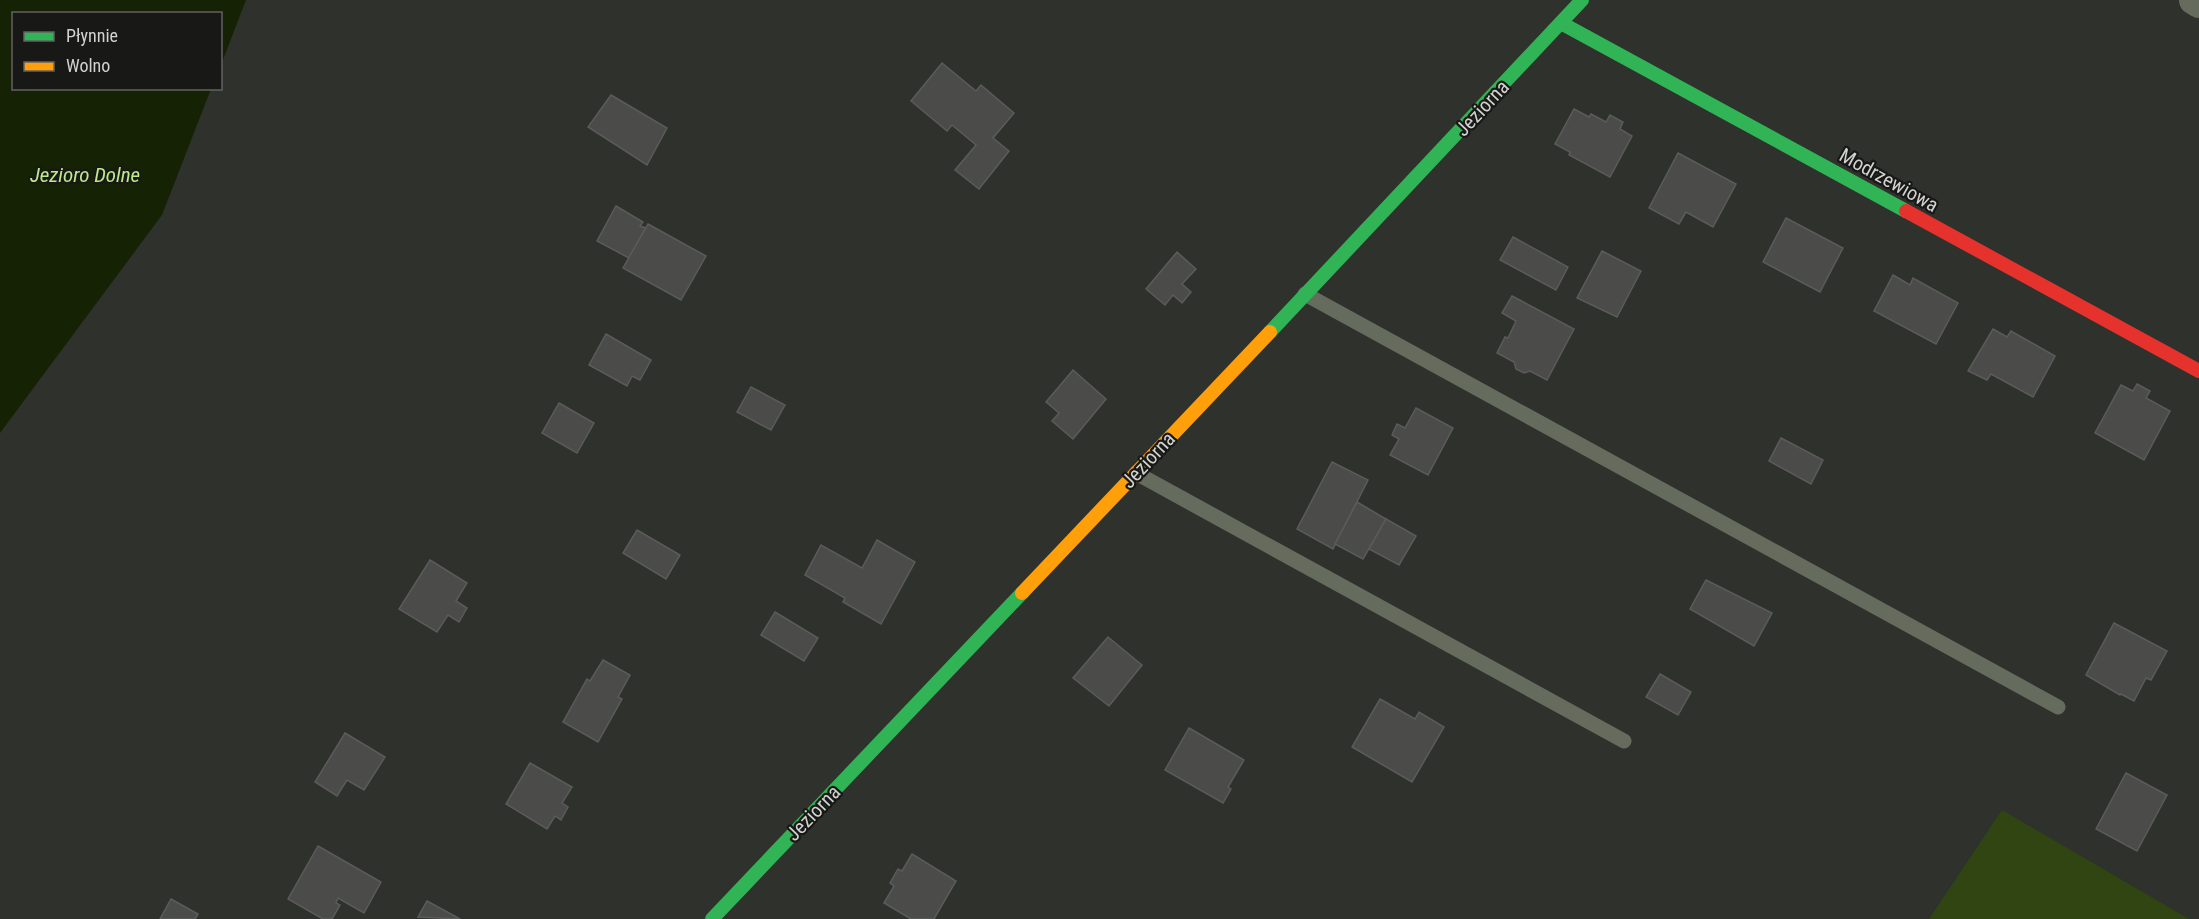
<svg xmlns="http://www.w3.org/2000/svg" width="2199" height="919" viewBox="0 0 2199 919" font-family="'Roboto Condensed',sans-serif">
<rect width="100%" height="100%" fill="#2f312d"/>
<!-- green -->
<path fill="#314512" d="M 2002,810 L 2189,919 L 1929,919 Z"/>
<!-- water -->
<path fill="#152204" d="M 0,0 L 246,0 L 221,65 L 220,14 L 14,14 L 14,88 L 211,89 L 162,215 L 0,433 Z"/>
<!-- building -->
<g fill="#4b4c49" stroke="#5b5c5a" stroke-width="1.5">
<path d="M 942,63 L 976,91 L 981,85 L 1014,113 L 993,138 L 1009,151 L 979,189 L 955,170 L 976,145 L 952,125 L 947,131 L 911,101 Z"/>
<path d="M 611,95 L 667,128 L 647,165 L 588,127 Z"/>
<path d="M 1574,109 L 1589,117 L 1591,114 L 1606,122 L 1610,115 L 1623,122 L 1620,129 L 1632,136 L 1610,177 L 1569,155 L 1570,152 L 1555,144 Z"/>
<path d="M 1678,153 L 1736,184 L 1713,227 L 1686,212 L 1679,224 L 1649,208 Z"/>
<path d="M 616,206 L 643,222 L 640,226 L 646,228 L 629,258 L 597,241 Z"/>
<path d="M 1786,218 L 1843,248 L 1820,292 L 1763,262 Z"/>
<path d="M 648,224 L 706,256 L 681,300 L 623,268 Z"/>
<path d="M 1513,237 L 1568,267 L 1556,290 L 1500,260 Z"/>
<path d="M 1602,251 L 1641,271 L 1617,317 L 1577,298 Z"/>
<path d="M 1177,252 L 1196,269 L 1182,284 L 1191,292 L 1182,303 L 1173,295 L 1165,305 L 1146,289 Z"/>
<path d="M 1893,275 L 1910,285 L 1913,278 L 1958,303 L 1936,344 L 1874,311 Z"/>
<path d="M 1512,296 L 1574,329 L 1547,380 L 1530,371 L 1524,373 L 1516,369 L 1514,362 L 1497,353 L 1505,337 L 1508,338 L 1516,321 L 1502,313 Z"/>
<path d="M 1993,329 L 2007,337 L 2011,331 L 2055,356 L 2033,397 L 1991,374 L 1987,380 L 1968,371 Z"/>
<path d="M 606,334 L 651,360 L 640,380 L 632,376 L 627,386 L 589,365 Z"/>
<path d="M 1073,370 L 1106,399 L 1073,439 L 1052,421 L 1059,413 L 1046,402 Z"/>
<path d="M 2137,384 L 2150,391 L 2146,398 L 2170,411 L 2144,460 L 2095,433 L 2121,385 L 2133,391 Z"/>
<path d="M 751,387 L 785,405 L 771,430 L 737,412 Z"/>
<path d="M 559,403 L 594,423 L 577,453 L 542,433 Z"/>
<path d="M 1416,408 L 1453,428 L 1428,475 L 1390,455 L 1399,439 L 1392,435 L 1397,424 L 1405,428 Z"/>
<path d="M 1781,438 L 1823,460 L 1811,484 L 1769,461 Z"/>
<path d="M 1332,462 L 1368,480 L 1333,549 L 1297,529 Z"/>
<path d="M 1357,502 L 1386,519 L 1363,559 L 1335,544 Z"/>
<path d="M 1386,519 L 1416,536 L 1399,565 L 1369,549 Z"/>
<path d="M 637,530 L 680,555 L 666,579 L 623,553 Z"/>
<path d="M 877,540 L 915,562 L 881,624 L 843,602 L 845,598 L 805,575 L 821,545 L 862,568 Z"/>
<path d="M 430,560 L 467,583 L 456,601 L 467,608 L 459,622 L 448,615 L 437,632 L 399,609 Z"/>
<path d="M 1706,580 L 1772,613 L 1754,646 L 1690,609 Z"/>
<path d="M 775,612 L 818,638 L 804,661 L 761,635 Z"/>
<path d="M 2114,623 L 2167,651 L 2151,680 L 2146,678 L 2134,701 L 2121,694 L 2120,695 L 2086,675 Z"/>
<path d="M 1108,637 L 1142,665 L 1109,706 L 1073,678 Z"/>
<path d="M 603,660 L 630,675 L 618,697 L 622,699 L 598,742 L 563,722 L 587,679 L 590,681 Z"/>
<path d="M 1660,674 L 1691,692 L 1678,715 L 1646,697 Z"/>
<path d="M 1380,699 L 1415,719 L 1419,712 L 1444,727 L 1412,782 L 1352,747 Z"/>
<path d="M 1189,728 L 1244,760 L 1228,787 L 1231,789 L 1223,803 L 1165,770 Z"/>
<path d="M 345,733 L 385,757 L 364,790 L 347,780 L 337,796 L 315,782 Z"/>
<path d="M 530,763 L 572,787 L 562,803 L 568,807 L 561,820 L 555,816 L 547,829 L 506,804 Z"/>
<path d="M 2126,773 L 2167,795 L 2137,851 L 2096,829 Z"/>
<path d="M 318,846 L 381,882 L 364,913 L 338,898 L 336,903 L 340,905 L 332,919 L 323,919 L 288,899 Z"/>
<path d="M 912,854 L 956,881 L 934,919 L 911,919 L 884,903 L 894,886 L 890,883 L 898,869 L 902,871 Z"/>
<path d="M 171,899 L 198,914 L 195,919 L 160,919 Z"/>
<path d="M 427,901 L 460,919 L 418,917 Z"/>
</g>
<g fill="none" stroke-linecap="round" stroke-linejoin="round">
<!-- lane -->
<g stroke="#656c5d" stroke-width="15">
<path d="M 1305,294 L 2058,707"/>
<path d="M 1136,473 L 1624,741"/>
</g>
<!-- street -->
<path stroke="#656c5d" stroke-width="30" d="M 2194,0 L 2199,3"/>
<!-- fast -->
<g stroke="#30b455" stroke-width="14">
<path d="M 1561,23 L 1906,211"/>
<path d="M 1270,332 L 1582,0"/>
<path d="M 712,919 L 1022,593"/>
</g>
<!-- slow -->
<path stroke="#ff9f0a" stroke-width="14" d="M 1022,593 L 1270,332"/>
<!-- jam -->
<path stroke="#e5322d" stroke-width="14" d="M 1906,211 L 2199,371"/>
</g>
<g text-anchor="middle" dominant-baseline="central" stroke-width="4.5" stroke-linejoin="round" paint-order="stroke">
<!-- street labels -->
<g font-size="20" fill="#d2d3d0" stroke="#181917">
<text transform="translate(1482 108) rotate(-47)">Jeziorna</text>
<text transform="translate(1889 180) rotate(29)">Modrzewiowa</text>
<text transform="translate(1148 460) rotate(-47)">Jeziorna</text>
<text transform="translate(813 813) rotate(-46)">Jeziorna</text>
</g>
<!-- water labels -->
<g font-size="21" font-style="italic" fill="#bde989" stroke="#181917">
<text x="85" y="175">Jezioro Dolne</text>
</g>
</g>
<!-- legend -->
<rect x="12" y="12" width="210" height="78" fill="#181917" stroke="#626361" stroke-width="1.5"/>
<rect x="24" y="32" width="30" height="9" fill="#30b455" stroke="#626361" stroke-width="1.5"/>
<text x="66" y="42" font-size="18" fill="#d2d3d0">Płynnie</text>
<rect x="24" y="62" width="30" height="9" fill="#ff9f0a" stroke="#626361" stroke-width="1.5"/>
<text x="66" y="72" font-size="18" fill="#d2d3d0">Wolno</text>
</svg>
